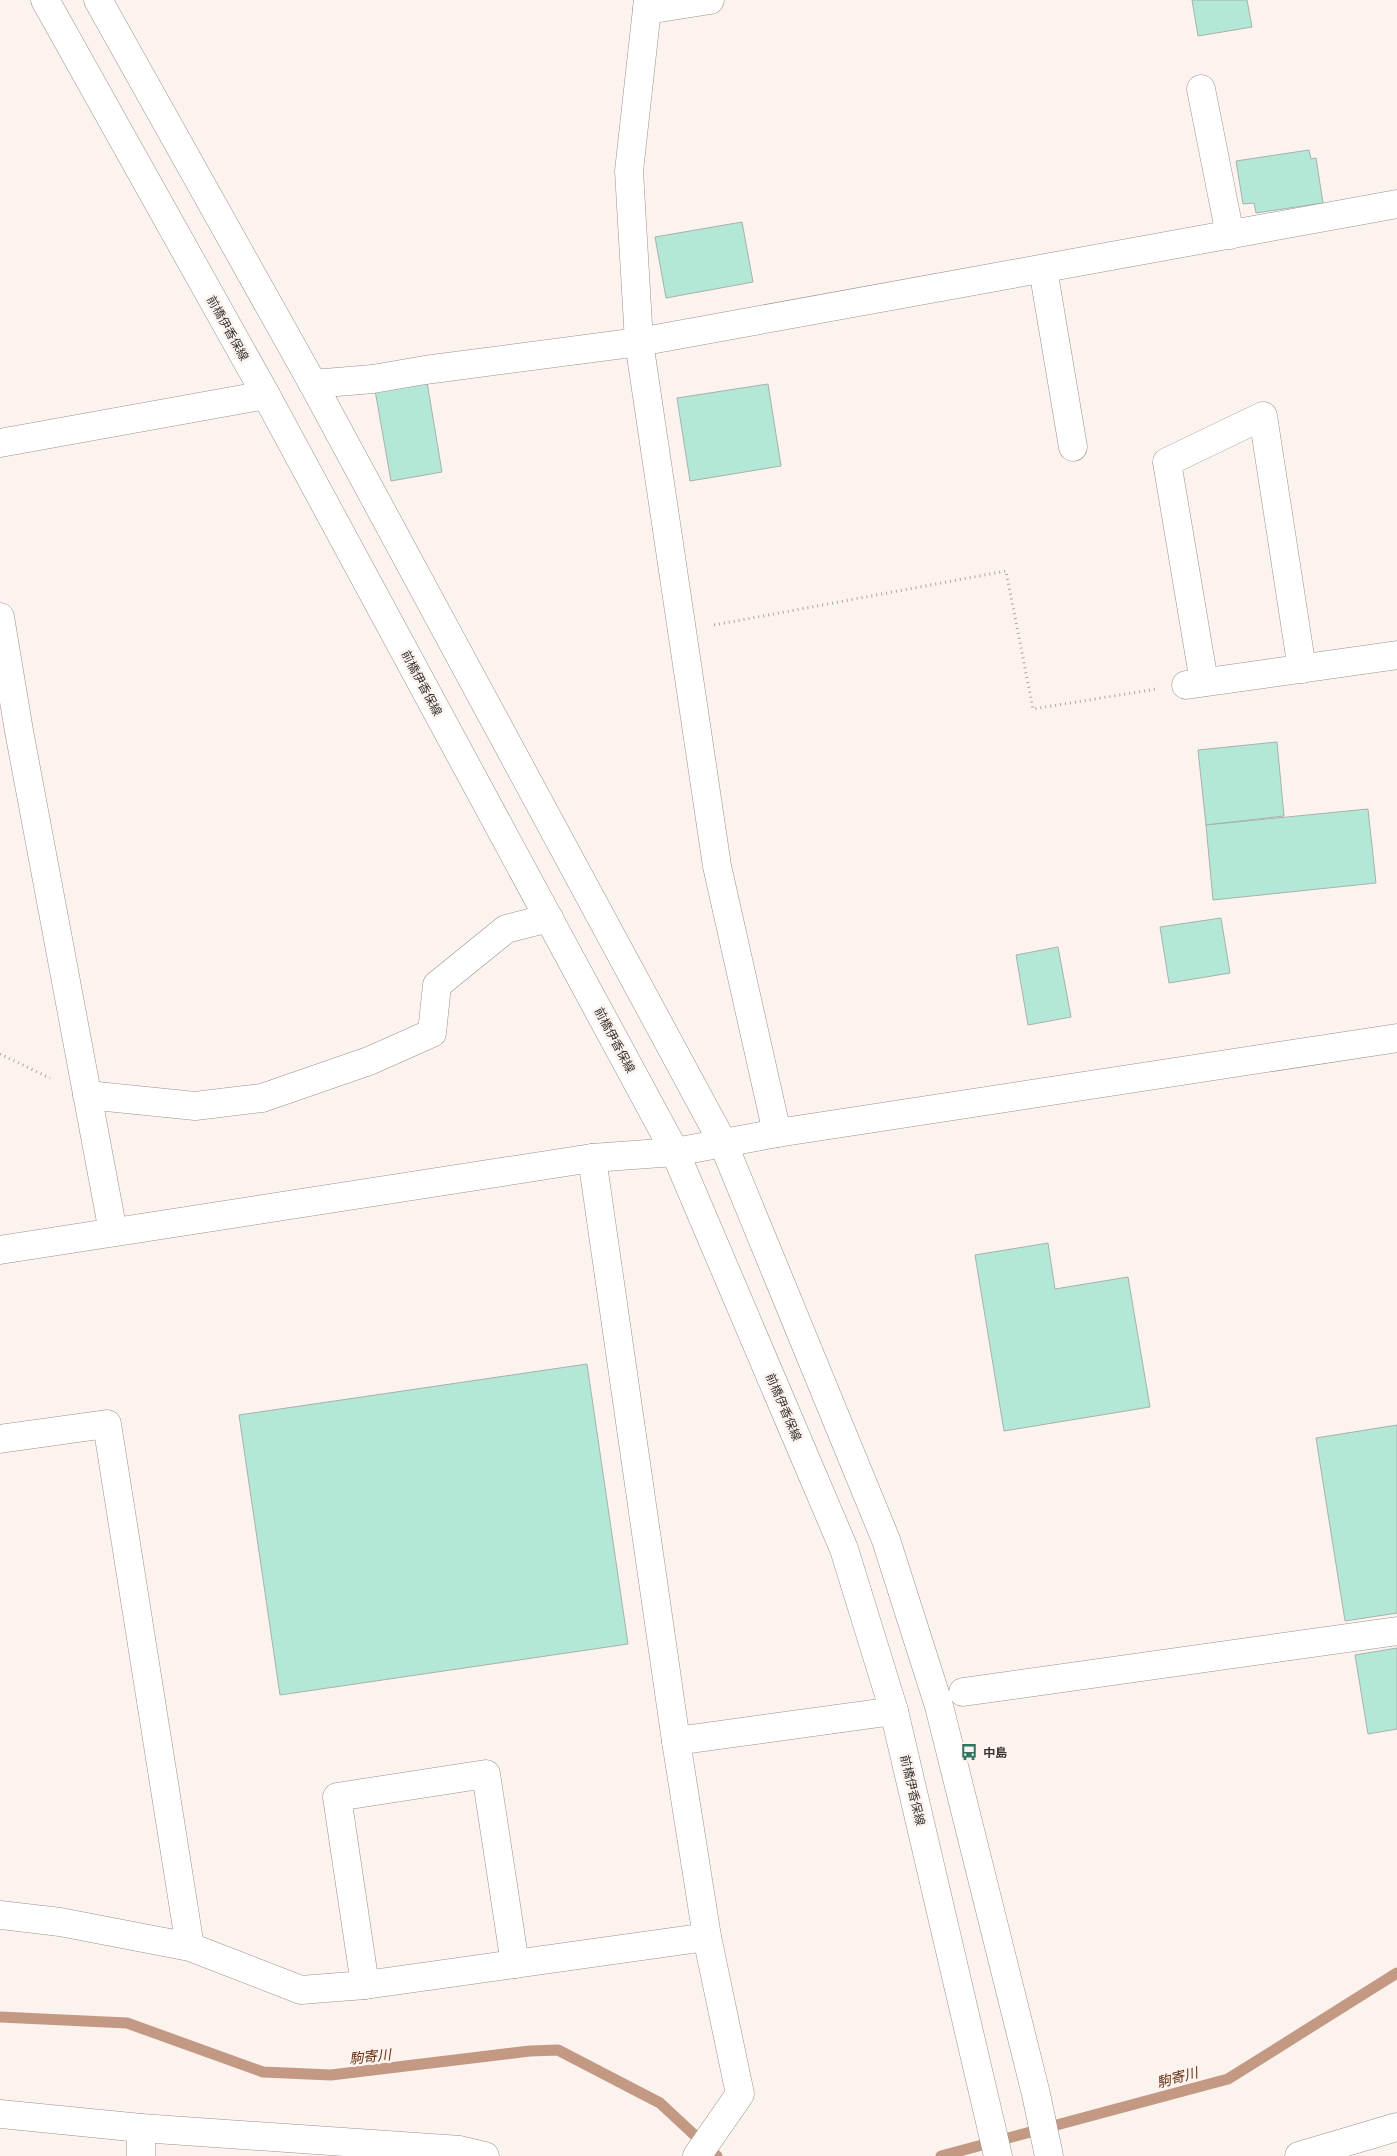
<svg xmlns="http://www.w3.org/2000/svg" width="1397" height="2156" viewBox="0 0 1397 2156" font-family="'Titillium Web','Noto Sans JP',sans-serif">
<rect width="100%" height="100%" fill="#fcf3ef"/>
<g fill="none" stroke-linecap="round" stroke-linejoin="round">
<!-- stream -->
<g stroke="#c49984" stroke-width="11">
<path d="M 0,2017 L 127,2023 L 263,2072 L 331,2075 L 530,2051 L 558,2050 L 660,2103 L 717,2156"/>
<path d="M 941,2156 L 1228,2079 L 1397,1973"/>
</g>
</g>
<!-- building -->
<g fill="#b3e8d7" stroke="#a7b1ae">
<path d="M 1192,0 L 1247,0 L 1252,27 L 1198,36 Z"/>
<path d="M 1309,150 L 1311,159 L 1316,158 L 1323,203 L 1256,213 L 1254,203 L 1243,204 L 1236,161 Z"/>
<path d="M 742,222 L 753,282 L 666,298 L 655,237 Z"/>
<path d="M 425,370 L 442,472 L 391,481 L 373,379 Z"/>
<path d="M 768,384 L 781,466 L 690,481 L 677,398 Z"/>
<path d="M 1277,742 L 1284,816 L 1206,825 L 1198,750 Z"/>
<path d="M 1368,809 L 1376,883 L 1213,900 L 1206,825 Z"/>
<path d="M 1221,918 L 1230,973 L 1169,983 L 1160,927 Z"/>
<path d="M 1058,947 L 1071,1017 L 1028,1025 L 1016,955 Z"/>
<path d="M 1048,1243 L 1055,1289 L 1128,1277 L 1150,1407 L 1004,1431 L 975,1255 Z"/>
<path d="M 587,1364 L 628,1644 L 280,1695 L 239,1415 Z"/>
<path d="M 1397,1425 L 1397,1613 L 1345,1621 L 1316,1438 Z"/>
<path d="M 1397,1648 L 1397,1729 L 1368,1734 L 1355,1655 Z"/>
</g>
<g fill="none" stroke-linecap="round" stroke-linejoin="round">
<!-- minor casing -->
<g stroke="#9a928e" stroke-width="29">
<g id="minor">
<path d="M 647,10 L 710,0"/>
<path d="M 1201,89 L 1230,235"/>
<path d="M 1043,269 L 1073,447"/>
<path d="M 313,384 L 373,379 L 425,370 L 639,342 L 629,171 L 648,0"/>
<path d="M 0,443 L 266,395"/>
<path d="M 0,617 L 19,731 L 113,1232"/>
<path d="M 1204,682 L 1167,462 L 1263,416 L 1302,669"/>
<path d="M 1186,685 L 1397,655"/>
<path d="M 87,1095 L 195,1106 L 262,1098 L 369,1061 L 432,1033 L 437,985 L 506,929 L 549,918"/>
<path d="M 777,1133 L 717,866 L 639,342 L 1397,204"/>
<path d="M 0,1439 L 107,1424 L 190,1947"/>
<path d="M 963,1692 L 1397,1631"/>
<path d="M 676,1741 L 894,1711"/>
<path d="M 0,1915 L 60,1922 L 190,1947 L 301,1990 L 365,1985 L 707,1937 L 676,1741 L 592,1158"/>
<path d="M 365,1985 L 337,1797 L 486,1774 L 515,1964"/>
<path d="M 0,2114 L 141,2128 L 460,2150 L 485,2156"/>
<path d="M 141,2156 L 141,2128"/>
<path d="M 697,2156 L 740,2094 L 707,1937"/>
<path d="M 1299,2156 L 1397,2127"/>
</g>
</g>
<!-- tertiary casing -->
<g stroke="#9a928e" stroke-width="29">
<path id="tertiary" d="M 0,1250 L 592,1158 L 675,1152 L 777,1133 L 1397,1038"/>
</g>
<!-- primary casing -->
<g stroke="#9a928e" stroke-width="29">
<g id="primary">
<path d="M 45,0 L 266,395 L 675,1152 L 844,1549 L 894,1711 L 998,2156"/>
<path d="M 98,0 L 313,384 L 723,1143 L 886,1540 L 939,1706 L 1036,2094 L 1049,2156"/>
</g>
</g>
<!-- path -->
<g stroke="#aca6a3" stroke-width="3" stroke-dasharray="1 4" stroke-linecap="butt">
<path d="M 714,625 L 1006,571 L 1033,709 L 1156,689"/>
<path d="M 0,1054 L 50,1078"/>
</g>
<!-- minor -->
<use href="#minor" stroke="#fff" stroke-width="28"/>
<!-- tertiary -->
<use href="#tertiary" stroke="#fff" stroke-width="28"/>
<!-- primary -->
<use href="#primary" stroke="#fff" stroke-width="28"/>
</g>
<!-- icons -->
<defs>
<g id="bus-bare" transform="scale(1.35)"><path d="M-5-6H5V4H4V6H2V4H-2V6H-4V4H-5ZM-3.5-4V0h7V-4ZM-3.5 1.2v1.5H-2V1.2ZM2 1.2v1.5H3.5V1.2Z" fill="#327362" stroke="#fcf3ef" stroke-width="2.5" paint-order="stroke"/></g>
</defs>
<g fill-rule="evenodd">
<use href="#bus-bare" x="969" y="1752"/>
</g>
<g text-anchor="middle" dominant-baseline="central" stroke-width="5" stroke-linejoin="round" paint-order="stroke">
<!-- street labels -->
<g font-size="12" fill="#353230" stroke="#fcf3ef">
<text transform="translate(228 328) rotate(61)">前橋伊香保線</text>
<text transform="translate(422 683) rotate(62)">前橋伊香保線</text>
<text transform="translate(615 1040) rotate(62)">前橋伊香保線</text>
<text transform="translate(784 1407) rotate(67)">前橋伊香保線</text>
<text transform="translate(913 1790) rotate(77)">前橋伊香保線</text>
</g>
<!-- poi labels -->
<g font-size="12" font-weight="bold" fill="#353230" stroke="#fcf3ef" text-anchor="start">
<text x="983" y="1752">中島</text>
</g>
<!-- water labels -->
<g font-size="14" font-style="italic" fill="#652f0f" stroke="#fcf3ef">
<text transform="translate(370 2056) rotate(-6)">駒寄川</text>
<text transform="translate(1177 2077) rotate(-15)">駒寄川</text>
</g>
</g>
</svg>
